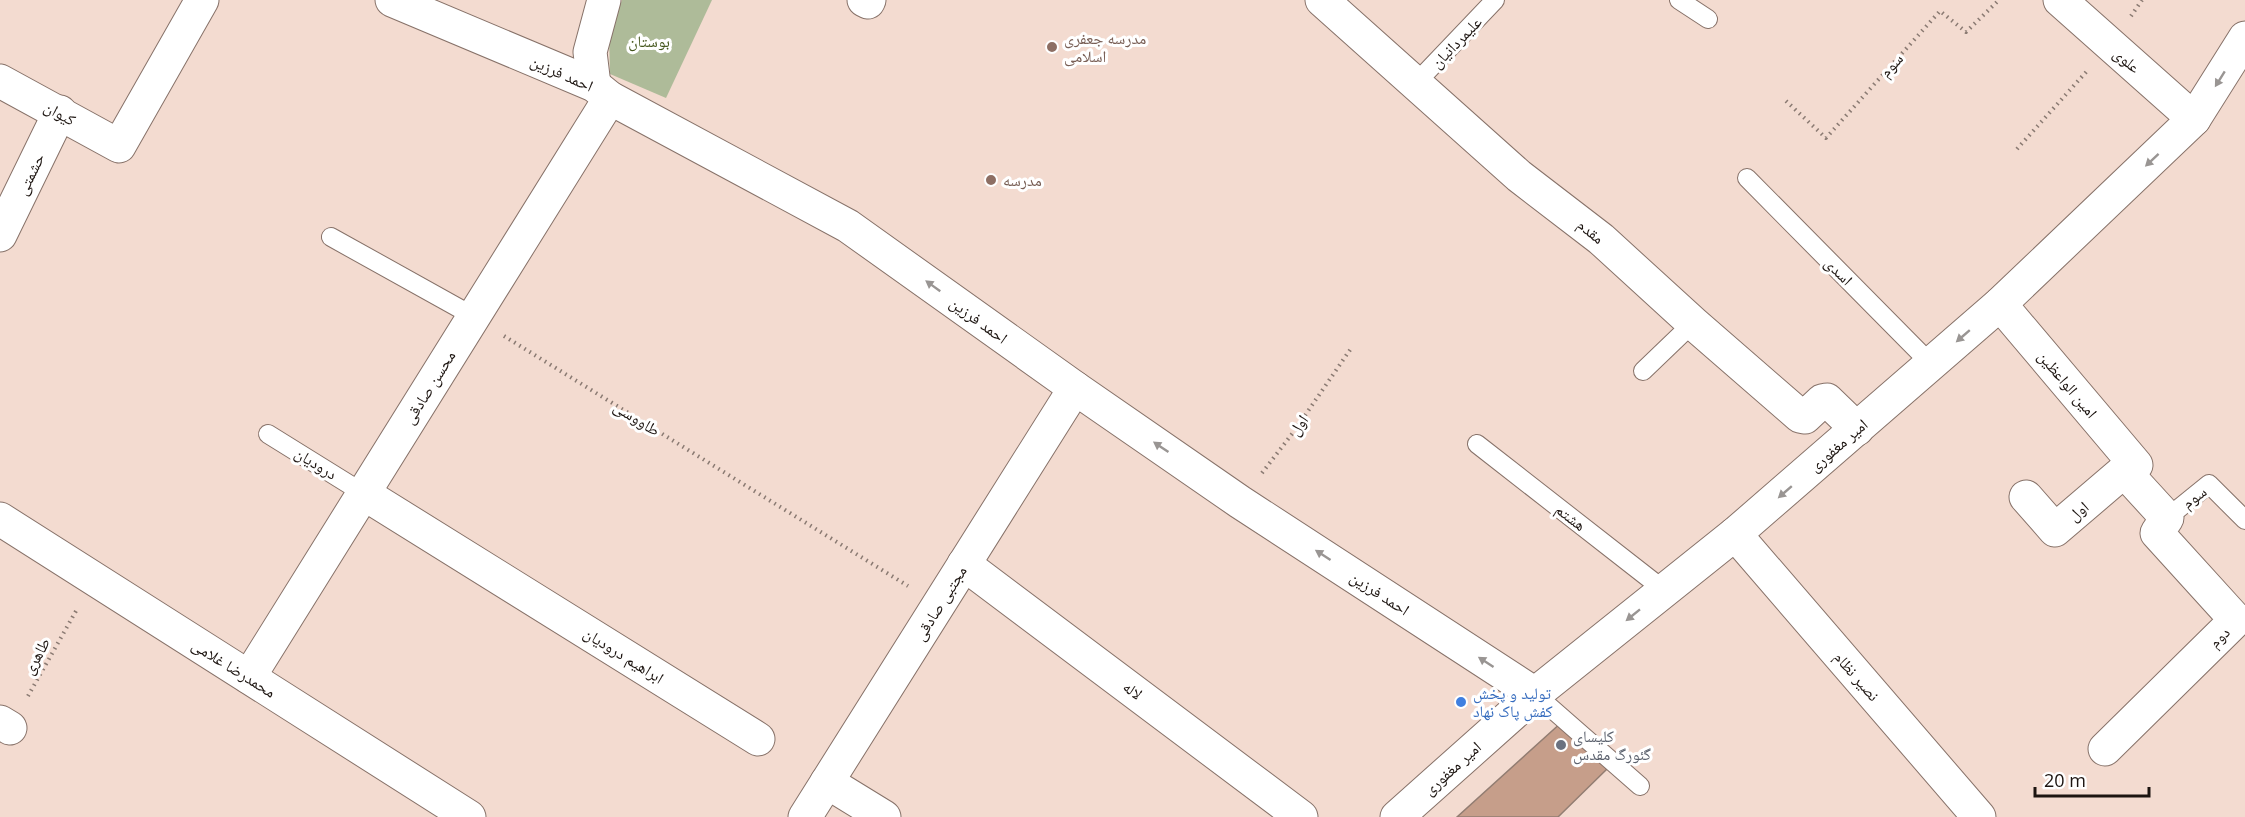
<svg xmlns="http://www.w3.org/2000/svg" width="2245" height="817" viewBox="0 0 2245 817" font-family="'Open Sans','Noto Naskh Arabic',sans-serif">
<rect width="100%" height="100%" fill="#f3dbd0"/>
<!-- green -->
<path fill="#aebb99" d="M 622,0 L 712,0 L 666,98 L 610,74 L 609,35 Z"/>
<!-- building -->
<path fill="#c69e8a" stroke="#927d72" stroke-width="1.5" d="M 1563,721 L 1607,769 L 1558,817 L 1457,817 Z"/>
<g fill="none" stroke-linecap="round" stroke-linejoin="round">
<!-- service casing -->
<g stroke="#877269" stroke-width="20">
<g id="service">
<path d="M 1679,0 L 1708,19"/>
<path d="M 1415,84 L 1495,0"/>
<path d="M 1747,178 L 1931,364"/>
<path d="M 331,237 L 473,316"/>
<path d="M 1643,371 L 1693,323"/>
<path d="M 268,434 L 363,493"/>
<path d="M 1477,444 L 1664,590"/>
<path d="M 2167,518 L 2209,484 L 2245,520"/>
<path d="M 1535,694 L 1640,786"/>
</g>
</g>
<!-- minor casing -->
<g stroke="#877269" stroke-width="35">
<g id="minor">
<path d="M 392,0 L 594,85 L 610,98 L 848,226 L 1075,388 L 1240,502 L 1535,694"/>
<path d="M 864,0 L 868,2 L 869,0"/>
<path d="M 1322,0 L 1519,176 L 1601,239 L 1693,323 L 1800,416 L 1805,417 L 1822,401 L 1827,400 L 1857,429"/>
<path d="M 2060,0 L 2194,119"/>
<path d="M 0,81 L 119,146 L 202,0"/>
<path d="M 594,85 L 590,52 L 604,0"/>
<path d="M 0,235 L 60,112"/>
<path d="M 2000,304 L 2136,465 L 2124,471 L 2055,530 L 2026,497"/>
<path d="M 363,493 L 758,739"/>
<path d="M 0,519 L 469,817"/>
<path d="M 1735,534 L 1979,817"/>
<path d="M 964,564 L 1301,817"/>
<path d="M 249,677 L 610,98"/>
<path d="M 0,722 L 10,728"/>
<path d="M 2105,749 L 2236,620 L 2157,533 L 2167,518 L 2124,471"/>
<path d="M 827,782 L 884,817"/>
<path d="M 805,817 L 1075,388"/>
<path d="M 1397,817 L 1535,694 L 1735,534 L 2000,304 L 2194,119 L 2245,38"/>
</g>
</g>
<!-- path -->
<g stroke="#8a7a72" stroke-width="4" stroke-dasharray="1.5 4.5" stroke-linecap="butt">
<path d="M 2131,16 L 2142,0"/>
<path d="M 1786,101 L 1826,138 L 1940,11 L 1966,32 L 1999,0"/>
<path d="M 2017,149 L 2087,71"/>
<path d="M 504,336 L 908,586"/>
<path d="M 1262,473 L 1295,430 L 1352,347"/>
<path d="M 28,696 L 76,611"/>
</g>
<!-- service -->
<use href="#service" stroke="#fff" stroke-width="18"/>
<!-- minor -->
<use href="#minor" stroke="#fff" stroke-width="33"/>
</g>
<!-- one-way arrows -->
<defs><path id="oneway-solid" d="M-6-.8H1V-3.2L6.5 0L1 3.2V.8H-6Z" transform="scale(1.5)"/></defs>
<g fill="#999593">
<use href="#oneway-solid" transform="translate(2220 79) rotate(122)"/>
<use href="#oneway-solid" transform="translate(2152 160) rotate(137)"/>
<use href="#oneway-solid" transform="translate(933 286) rotate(-144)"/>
<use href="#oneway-solid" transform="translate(1963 336) rotate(139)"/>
<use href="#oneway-solid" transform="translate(1161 447) rotate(-146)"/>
<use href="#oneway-solid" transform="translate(1785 492) rotate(139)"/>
<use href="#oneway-solid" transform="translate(1323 555) rotate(-147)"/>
<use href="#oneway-solid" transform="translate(1633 615) rotate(141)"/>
<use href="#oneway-solid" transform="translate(1486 662) rotate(-147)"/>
</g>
<!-- markers -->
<g fill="#8d6e63" stroke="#fff" stroke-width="2">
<circle cx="1052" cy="47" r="6"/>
<circle cx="991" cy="180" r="6"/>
</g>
<circle fill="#3f7fe0" stroke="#fff" stroke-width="2" cx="1461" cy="702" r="6"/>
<circle fill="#6b7280" stroke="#fff" stroke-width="2" cx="1561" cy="745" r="6"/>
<g text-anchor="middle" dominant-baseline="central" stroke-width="6" stroke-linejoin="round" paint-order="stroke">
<!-- education labels -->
<g font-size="16" fill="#785e54" stroke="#fff" text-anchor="start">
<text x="1064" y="38">مدرسه جعفری<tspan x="1064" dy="18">اسلامی</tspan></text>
<text x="1003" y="180">مدرسه</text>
</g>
<!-- park labels -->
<g font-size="16" fill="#43551b" stroke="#fff">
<text x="649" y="41">بوستان</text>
</g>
<!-- street labels -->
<g font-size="16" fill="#1c1410" stroke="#fff">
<text transform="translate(1456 42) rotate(-46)">علیمردانیان</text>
<text transform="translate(2127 60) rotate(40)">علوی</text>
<text transform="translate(1891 65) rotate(-48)">سوم</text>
<text transform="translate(562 73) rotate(24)">احمد فرزین</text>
<text transform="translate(60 113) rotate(29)">کیوان</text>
<text transform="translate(30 174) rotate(-64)">حشمتی</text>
<text transform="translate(1591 231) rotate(39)">مقدم</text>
<text transform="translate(1839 271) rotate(45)">اسدی</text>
<text transform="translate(979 320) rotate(36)">احمد فرزین</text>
<text transform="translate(2068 384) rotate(50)">امین الواعظین</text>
<text transform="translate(429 387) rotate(-58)">محسن صادقی</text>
<text transform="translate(637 418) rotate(32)">طاووسی</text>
<text transform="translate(1298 425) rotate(-55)">اول</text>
<text transform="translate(1838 445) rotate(-41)">امیر مغفوری</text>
<text transform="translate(316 463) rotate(32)">درودیان</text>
<text transform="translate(2194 497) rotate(-37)">سوم</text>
<text transform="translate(2078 511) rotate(-41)">اول</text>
<text transform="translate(1571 517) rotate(38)">هشتم</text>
<text transform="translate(1380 593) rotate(33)">احمد فرزین</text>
<text transform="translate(940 603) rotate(-58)">مجتبی صادقی</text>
<text transform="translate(2219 637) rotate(-45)">دوم</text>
<text transform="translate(624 655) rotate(32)">ابراهیم درودیان</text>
<text transform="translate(36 656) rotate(-61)">طاهری</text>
<text transform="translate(234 668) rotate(32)">محمدرضا غلامی</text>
<text transform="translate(1857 676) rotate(49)">نصیر نظام</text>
<text transform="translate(1133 690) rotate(37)">لاله</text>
<text transform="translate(1452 768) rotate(-42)">امیر مغفوری</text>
</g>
<!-- shop labels -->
<g font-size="16" fill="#366cbe" stroke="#fff" text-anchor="start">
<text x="1473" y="693">تولید و پخش<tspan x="1473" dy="18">کفش پاک نهاد</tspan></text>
</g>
<!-- worship labels -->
<g font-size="16" fill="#5b616d" stroke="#fff" text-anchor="start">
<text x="1573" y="736">کلیسای<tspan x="1573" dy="18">گئورگ مقدس</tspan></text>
</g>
</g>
<!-- scale -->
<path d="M2035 787v9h114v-9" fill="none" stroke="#1c1410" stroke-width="3"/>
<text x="2044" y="787" font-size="18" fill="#1c1410" stroke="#ffffff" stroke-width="4.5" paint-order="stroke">20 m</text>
</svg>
